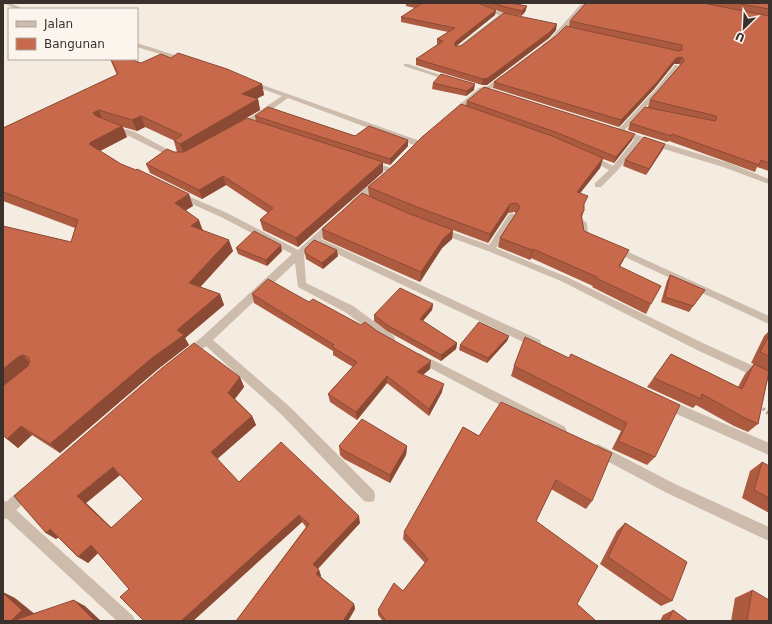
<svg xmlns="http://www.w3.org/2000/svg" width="772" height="624" viewBox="0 0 772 624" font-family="'DejaVu Sans',sans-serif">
<rect width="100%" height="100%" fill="#f4ebe1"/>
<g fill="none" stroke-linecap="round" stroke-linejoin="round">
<!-- path -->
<path stroke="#b9a596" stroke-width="3.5" stroke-dasharray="2.5 2.5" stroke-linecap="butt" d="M 759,405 L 769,414"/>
<!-- minor -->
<g fill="#cdbbac" fill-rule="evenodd">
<path d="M 3,3 L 10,3 L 24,9 L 16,9 Z"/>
<path d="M 466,3 L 474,3 L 518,18 L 515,20 L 504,16 L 459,51 L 455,51 L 455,49 L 499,15 Z"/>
<path d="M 582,3 L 588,3 C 580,12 553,48 542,47 L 542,45 L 550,39 Z"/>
<path d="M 137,43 L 187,59 L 188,60 L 183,61 L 137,47 Z"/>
<path d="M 404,64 L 408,64 L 455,80 L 450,81 L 404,66 Z"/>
<path d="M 675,65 L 680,66 L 659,93 L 624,131 L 729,163 L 769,179 L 769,184 L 723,167 L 641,142 L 617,171 L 601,187 L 595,187 L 595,183 L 609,170 L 586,158 L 590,156 L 593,156 L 613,166 L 634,140 L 616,132 L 655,90 Z"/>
<path d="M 502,75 L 507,76 L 492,88 L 483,90 L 455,114 L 451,114 L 451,112 L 479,88 L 488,86 Z"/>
<path d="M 251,81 L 420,141 L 421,143 L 420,145 L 414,145 L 288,98 C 277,105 249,129 238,127 L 238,125 L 282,96 L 249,84 L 249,82 Z"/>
<path d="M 112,125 L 135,132 L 180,156 L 176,158 L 173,158 L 129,136 L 110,128 L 110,126 Z"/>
<path d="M 367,161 L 373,161 L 395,170 L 391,172 L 388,172 L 367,165 Z"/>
<path d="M 376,179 L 379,179 L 383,181 L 357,205 L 351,205 L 350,203 L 351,201 Z"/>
<path d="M 179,192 L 227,213 L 298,250 L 329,222 L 335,222 L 336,224 L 335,226 L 321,239 L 540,340 L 541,343 L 540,346 L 536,347 L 532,346 L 316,244 L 304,255 L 306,283 L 353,306 L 394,336 L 395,339 L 394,342 L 390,343 L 386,342 L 345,312 L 298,287 L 295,263 L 213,340 L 290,407 L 374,491 L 375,496 L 374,501 L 369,502 L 364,501 L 282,415 L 206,346 C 200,351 192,360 184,357 L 183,354 L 184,351 L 202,337 L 292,254 L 221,217 L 176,197 L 175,195 Z"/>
<path d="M 512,213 L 516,216 L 496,248 L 567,277 L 707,345 L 769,373 L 769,383 L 699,351 L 561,281 L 488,251 L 438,233 L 437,231 L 441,228 L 489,245 L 509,214 Z"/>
<path d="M 583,220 L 587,223 L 588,233 L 595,238 L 594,240 L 588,240 L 580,234 L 579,223 Z"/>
<path d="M 615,246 L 769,316 L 769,324 L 612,251 L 611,249 Z"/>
<path d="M 419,353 L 565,427 L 567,431 L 565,435 L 561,436 L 557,435 L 415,360 L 414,357 L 415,354 Z"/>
<path d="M 667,399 L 769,443 L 769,455 L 663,408 L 661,404 L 663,400 Z"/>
<path d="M 598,444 L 675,484 L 769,527 L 769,541 L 665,492 L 594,454 L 592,450 L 594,446 Z"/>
<path d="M 27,486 L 32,488 L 33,492 L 32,496 L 16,510 L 133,616 L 135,621 L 117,621 L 6,518 L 3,520 L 3,500 L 6,502 L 22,488 Z"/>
</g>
</g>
<!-- wall -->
<g fill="#ac5a40" fill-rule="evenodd">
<path d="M 406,3 L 477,3 L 496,10 L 495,15 L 456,46 L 461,46 L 556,30 L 549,38 L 487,85 L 482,85 L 416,65 L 416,59 L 437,45 L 437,39 L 448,32 L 401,22 L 401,17 L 415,8 L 406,6 Z"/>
<path d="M 478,3 L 510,3 L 527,6 L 525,12 L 521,16 L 504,13 Z"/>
<path d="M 586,3 L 769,3 L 769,171 L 757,167 L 755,172 L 669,141 L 667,142 L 628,130 L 630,123 L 648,107 L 650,100 L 680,65 L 679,64 L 674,64 L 654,89 L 619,127 L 493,88 L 494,82 L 569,26 L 570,21 Z"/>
<path d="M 171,58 L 262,84 L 264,95 L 256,99 L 258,99 L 260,110 L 241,121 L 256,121 L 255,116 L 408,146 L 390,165 L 383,163 L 383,172 L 298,247 L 263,230 L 260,220 L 268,213 L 226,185 L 202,199 L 150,173 L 146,164 L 174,152 L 177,152 L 174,141 L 175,141 L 145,127 L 137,131 L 123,127 L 127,137 L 100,151 L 121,164 L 193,206 L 186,210 L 203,230 L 233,251 L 200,287 L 220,294 L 224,305 L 185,338 L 189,345 L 158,369 L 60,453 L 32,435 L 18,448 L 7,439 L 3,226 L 71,242 L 75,228 L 3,201 L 3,128 L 117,75 L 110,59 L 130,59 L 141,63 Z"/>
<path d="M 433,83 L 474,90 L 466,96 L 432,89 Z"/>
<path d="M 467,101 L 632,140 L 614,163 L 603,159 L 600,168 L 580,193 L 584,206 L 584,211 L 582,217 L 584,231 L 624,259 L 620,266 L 651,304 L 646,314 L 592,287 L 593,286 L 531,258 L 530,260 L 498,247 L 500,238 L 516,214 L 515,212 L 508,213 L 488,243 L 453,230 L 452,239 L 442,248 L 420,282 L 323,239 L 322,229 L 369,196 L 368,187 L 466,105 Z"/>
<path d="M 665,144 L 663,149 L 646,175 L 623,166 L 625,160 Z"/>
<path d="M 236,248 L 282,251 L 267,266 L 238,254 Z"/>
<path d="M 305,253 L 338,256 L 323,269 L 306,259 Z"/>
<path d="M 670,275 L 705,290 L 689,312 L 661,302 L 667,281 Z"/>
<path d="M 252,294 L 309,302 L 361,325 L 377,331 L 430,369 L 423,375 L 442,392 L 429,416 L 387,383 L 357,420 L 330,402 L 328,394 L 353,367 L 333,355 L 333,351 L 254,303 Z"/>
<path d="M 433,304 L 432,310 L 423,321 L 457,343 L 456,349 L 441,361 L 387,331 L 374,321 L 374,315 Z"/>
<path d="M 769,331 L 769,371 L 758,424 L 748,432 L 734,426 L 696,405 L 693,408 L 647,387 L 671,354 L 738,387 L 745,374 L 754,364 L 751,363 L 764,336 Z"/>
<path d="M 509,336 L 507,341 L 487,363 L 459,350 L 460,345 Z"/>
<path d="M 571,354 L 655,457 L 647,465 L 612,449 L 621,431 L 511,376 L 514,366 L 569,358 Z"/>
<path d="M 240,377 L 244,387 L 235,399 L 252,416 L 256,425 L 217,459 L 239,482 L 360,523 L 318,569 L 319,570 L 321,576 L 321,577 L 354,604 L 355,609 L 348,621 L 236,621 L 306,527 L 302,522 L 193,621 L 144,621 L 129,589 L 98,553 L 88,563 L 59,537 L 56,539 L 46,533 ZM 120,475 L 143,499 L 112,528 L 86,503 Z"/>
<path d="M 463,427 L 592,501 L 586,509 L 551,489 L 536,521 L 577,604 L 596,621 L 383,621 L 378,615 L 378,610 L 403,591 L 425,563 L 403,539 L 404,532 Z"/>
<path d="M 339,446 L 407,446 L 406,455 L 390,483 L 344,459 L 340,455 Z"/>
<path d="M 762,462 L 769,466 L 769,513 L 742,498 L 750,471 Z"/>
<path d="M 625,523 L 672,601 L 661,606 L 600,564 L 617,531 Z"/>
<path d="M 752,590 L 769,621 L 731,621 L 735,598 Z"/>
<path d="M 673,610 L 688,621 L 660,621 L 663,615 Z"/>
</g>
<!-- shaded-wall -->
<g fill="#8c4a34">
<path d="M 527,6 L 525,12 L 521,16 L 522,11 Z"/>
<path d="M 496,10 L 495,15 L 454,48 L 455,42 Z"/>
<path d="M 557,24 L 556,30 L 549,38 L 487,85 L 482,85 L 483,79 Z"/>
<path d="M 682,57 L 679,64 L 674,64 L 654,89 L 619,127 L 621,120 L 676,58 Z"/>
<path d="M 262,84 L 264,95 L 244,105 L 242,94 Z"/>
<path d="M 475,84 L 474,90 L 466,96 L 467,91 Z"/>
<path d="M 258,99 L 260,110 L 184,154 L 180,144 Z"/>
<path d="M 99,110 L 103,121 L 98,123 L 93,113 Z"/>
<path d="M 141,116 L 145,127 L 137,131 L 132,120 Z"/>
<path d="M 122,126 L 127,137 L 96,153 L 89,144 L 91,142 Z"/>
<path d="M 635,134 L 632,140 L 614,163 L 616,157 Z"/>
<path d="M 408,140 L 408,146 L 390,165 L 390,159 Z"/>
<path d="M 665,144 L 663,149 L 646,175 L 649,169 Z"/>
<path d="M 603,158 L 600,168 L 574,201 L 577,192 Z"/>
<path d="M 383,162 L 383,172 L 298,247 L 296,238 Z"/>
<path d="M 223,176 L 226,185 L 202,199 L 199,190 Z"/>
<path d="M 189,194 L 193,206 L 179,214 L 175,203 Z"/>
<path d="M 510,204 L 508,213 L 488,243 L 490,234 Z"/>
<path d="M 199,220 L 203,231 L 191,226 Z"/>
<path d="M 453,230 L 452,239 L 442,248 L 420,282 L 421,272 L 443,239 Z"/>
<path d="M 229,240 L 233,251 L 194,294 L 189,283 Z"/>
<path d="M 281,245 L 282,251 L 267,266 L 266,260 Z"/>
<path d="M 533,249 L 531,258 L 530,260 L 532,250 Z"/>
<path d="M 337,250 L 338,256 L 323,269 L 322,263 Z"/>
<path d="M 629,250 L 624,259 L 615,275 L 619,266 Z"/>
<path d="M 220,294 L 224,305 L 185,338 L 189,345 L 158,369 L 60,453 L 50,444 L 177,330 Z"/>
<path d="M 433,304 L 432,310 L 419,325 L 420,319 Z"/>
<path d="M 509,336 L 507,341 L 487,363 L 488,358 Z"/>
<path d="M 457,343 L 456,349 L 441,361 L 441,355 Z"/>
<path d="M 23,355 L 32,366 L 3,387 L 3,369 L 18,357 Z"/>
<path d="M 431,361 L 430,369 L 416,380 L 417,372 Z"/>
<path d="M 387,376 L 387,383 L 357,420 L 356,412 Z"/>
<path d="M 240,377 L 244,387 L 232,402 L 228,393 Z"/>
<path d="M 444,384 L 442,392 L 429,416 L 429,409 Z"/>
<path d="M 252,416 L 256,425 L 216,460 L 211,452 Z"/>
<path d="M 21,426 L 32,435 L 18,448 L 7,439 Z"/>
<path d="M 407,446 L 406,455 L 390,483 L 390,475 Z"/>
<path d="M 113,467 L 120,475 L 86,503 L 119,535 L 111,528 L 77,496 Z"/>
<path d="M 299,515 L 302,522 L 193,621 L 181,621 Z"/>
<path d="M 359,516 L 360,523 L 316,570 L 313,564 Z"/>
<path d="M 50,529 L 61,535 L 56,539 L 46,533 Z"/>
<path d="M 91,545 L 100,551 L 88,563 L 78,557 Z"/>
<path d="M 319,570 L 321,576 L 318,580 L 316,574 Z"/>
<path d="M 3,592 L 15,598 L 36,615 L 29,621 L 11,621 Z"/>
<path d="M 74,600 L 85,606 L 101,621 L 95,621 Z"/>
<path d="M 354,604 L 355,609 L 348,621 L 343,621 Z"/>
</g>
<!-- building -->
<g fill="#c8694b" stroke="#8c4a34" fill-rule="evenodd">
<path d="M 419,3 L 477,3 L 496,10 L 455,42 L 455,46 L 461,46 L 504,13 L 557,24 L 550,32 L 488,78 L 483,79 L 416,59 L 443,41 L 437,39 L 455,28 L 401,17 L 421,4 Z"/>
<path d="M 494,3 L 510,3 L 527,6 L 522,11 L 505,7 Z"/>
<path d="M 586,3 L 703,3 L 769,16 L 769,163 L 761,160 L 759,165 L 672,134 L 671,136 L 630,123 L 645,107 L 715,121 L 717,119 L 716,116 L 650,100 L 684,61 L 682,57 L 676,58 L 657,82 L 621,120 L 494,82 L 556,36 L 566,26 L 679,51 L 682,50 L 682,45 L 570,21 Z"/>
<path d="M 735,3 L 769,3 L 769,9 Z"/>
<path d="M 178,53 L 227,69 L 262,84 L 242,94 L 258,99 L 180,144 L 174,141 L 182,135 L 141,116 L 132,120 L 99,110 L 93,113 L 96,116 L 122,126 L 91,142 L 89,144 L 121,164 L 136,170 L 137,169 L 189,194 L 175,203 L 199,220 L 191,226 L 229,240 L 189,283 L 220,294 L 177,330 L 184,335 L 152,358 L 50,444 L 21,426 L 7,439 L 3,435 L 3,386 L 28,366 L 30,361 L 28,357 L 23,355 L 18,357 L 3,369 L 3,226 L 71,242 L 78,220 L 3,192 L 3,128 L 118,74 L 111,59 L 130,59 L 141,63 L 161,54 L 171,58 Z"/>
<path d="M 441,74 L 475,84 L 467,91 L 433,83 Z"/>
<path d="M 484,87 L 635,134 L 616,157 L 558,133 L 467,101 Z"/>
<path d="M 461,104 L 552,136 L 603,158 L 577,192 L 588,196 L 584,204 L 584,211 L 581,214 L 584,231 L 629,250 L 619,266 L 661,286 L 651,304 L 596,278 L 597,277 L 533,249 L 532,250 L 500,238 L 520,207 L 517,203 L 510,204 L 490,234 L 417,207 L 368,187 L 395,164 L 422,137 Z"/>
<path d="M 268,107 L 355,136 L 369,126 L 408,140 L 390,159 L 255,116 Z"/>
<path d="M 247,118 L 383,162 L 296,238 L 260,220 L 273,208 L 223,176 L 199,190 L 146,164 L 167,149 L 174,152 L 184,152 Z"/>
<path d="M 644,137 L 665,144 L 649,169 L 625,160 Z"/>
<path d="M 362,193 L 410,214 L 453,230 L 443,239 L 421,272 L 322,229 Z"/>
<path d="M 254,231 L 281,245 L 266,260 L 236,248 Z"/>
<path d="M 314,240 L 337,250 L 322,263 L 305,253 L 305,249 Z"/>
<path d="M 670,275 L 705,290 L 693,306 L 665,297 Z"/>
<path d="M 268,279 L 309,302 L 313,299 L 361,325 L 365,322 L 377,331 L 431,361 L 417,372 L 444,384 L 429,409 L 387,376 L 356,412 L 328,394 L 357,362 L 332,347 L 334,345 L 252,294 Z"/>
<path d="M 400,288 L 433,304 L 420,319 L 457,343 L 441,355 L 387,325 L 374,315 Z"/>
<path d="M 479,322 L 509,336 L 488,358 L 460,345 Z"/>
<path d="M 769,335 L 769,356 L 760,352 Z"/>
<path d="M 525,337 L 569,358 L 571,354 L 680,405 L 655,457 L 618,441 L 627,423 L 514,366 Z"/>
<path d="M 194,343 L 240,377 L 228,393 L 252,416 L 211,452 L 239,482 L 281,442 L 359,516 L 313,564 L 319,570 L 316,574 L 354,604 L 343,621 L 236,621 L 309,524 L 299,515 L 181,621 L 144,621 L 120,597 L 129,589 L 91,545 L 78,557 L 50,529 L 46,533 L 14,496 L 162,368 ZM 113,467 L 143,499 L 111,528 L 77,496 Z"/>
<path d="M 671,354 L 742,389 L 754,364 L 769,371 L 758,424 L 743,417 L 702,394 L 701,399 L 654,378 Z"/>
<path d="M 501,402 L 612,453 L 592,501 L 556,480 L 536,521 L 598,566 L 577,604 L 596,621 L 386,621 L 378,610 L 394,583 L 403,591 L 428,559 L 404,532 L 463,427 L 479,436 Z"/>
<path d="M 362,419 L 407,446 L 390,475 L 343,450 L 339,446 Z"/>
<path d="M 762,462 L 769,466 L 769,498 L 754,490 Z"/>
<path d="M 625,523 L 687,562 L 672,601 L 608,557 Z"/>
<path d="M 752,590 L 769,600 L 769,621 L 747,621 Z"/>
<path d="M 3,593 L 22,610 L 11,621 L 3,621 Z"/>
<path d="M 74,600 L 95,621 L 12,621 Z"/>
<path d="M 673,610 L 688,621 L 668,621 Z"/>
</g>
<!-- border -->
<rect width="772" height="624" fill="none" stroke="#3b302b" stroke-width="8"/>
<!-- legend -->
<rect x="8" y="8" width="130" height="52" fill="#fbf5ee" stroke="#aea6a0"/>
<rect x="16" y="21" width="20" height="6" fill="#cdbbac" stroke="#aea6a0"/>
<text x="44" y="28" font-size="12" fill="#3b302b">Jalan</text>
<rect x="16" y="38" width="20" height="12" fill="#c8694b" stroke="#aea6a0"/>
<text x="44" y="48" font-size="12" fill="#3b302b">Bangunan</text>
<!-- north arrow -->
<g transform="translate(744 28) rotate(204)" stroke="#fbf5ee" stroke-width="3" paint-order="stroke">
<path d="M0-3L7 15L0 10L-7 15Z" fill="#3b302b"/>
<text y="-6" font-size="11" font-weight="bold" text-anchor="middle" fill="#3b302b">U</text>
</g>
</svg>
